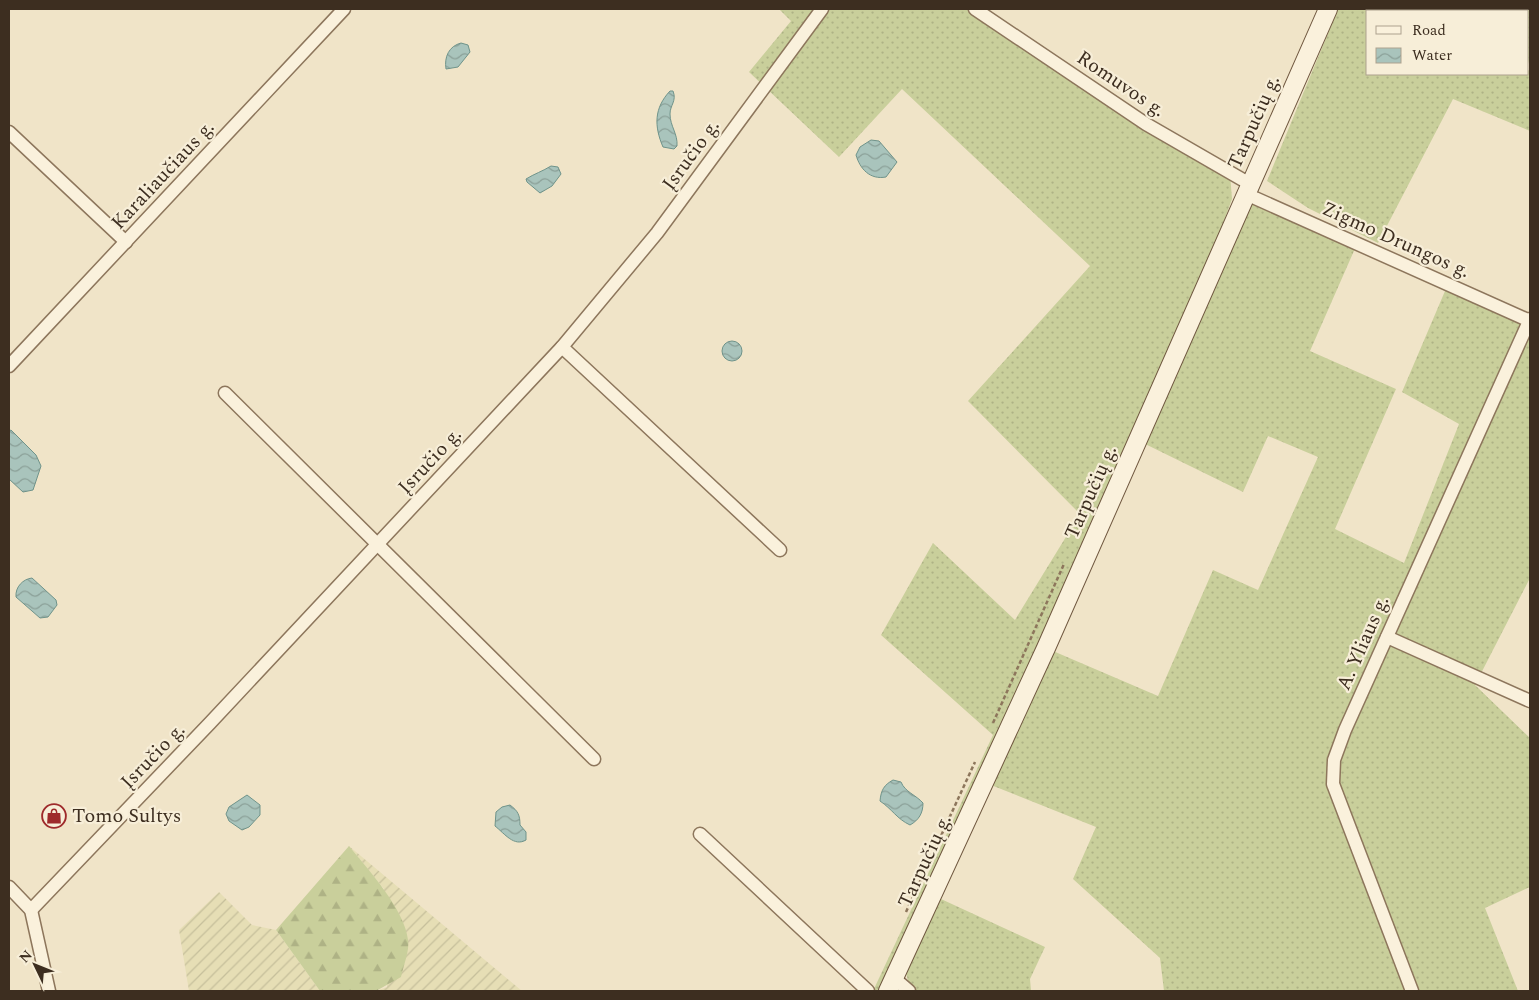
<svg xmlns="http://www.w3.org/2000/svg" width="1539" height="1000" viewBox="0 0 1539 1000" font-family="Spectral,serif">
<defs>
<pattern id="farmland-furrows" width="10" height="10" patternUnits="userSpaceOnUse" patternTransform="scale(1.25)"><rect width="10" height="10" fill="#e6deb5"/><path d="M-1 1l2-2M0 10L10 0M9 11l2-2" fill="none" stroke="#c6bf9b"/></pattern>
<pattern id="grass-dots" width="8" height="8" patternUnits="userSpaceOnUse" patternTransform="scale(1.25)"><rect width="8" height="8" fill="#c9cf9b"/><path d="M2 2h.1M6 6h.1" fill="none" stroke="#aeb285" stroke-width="1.8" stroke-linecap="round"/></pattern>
<pattern id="forest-firs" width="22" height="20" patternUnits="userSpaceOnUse" patternTransform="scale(1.25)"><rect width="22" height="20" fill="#c9cf9b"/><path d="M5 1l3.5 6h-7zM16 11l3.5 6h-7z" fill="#aeb285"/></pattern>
<pattern id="water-waves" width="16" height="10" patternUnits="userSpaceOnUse" patternTransform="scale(1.25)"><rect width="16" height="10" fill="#a9c4bc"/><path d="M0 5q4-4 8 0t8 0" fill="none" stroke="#8ba098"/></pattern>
</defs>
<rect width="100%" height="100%" fill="#f0e4c8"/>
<!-- farmland -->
<g fill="url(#farmland-furrows)">
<path d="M 349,846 L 522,991 L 376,991 L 387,987 L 384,889 Z"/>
<path d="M 219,892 L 252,925 L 276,930 L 320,991 L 189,991 L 179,930 Z"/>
</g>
<!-- grass -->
<g fill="url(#grass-dots)" fill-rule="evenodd">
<path d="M 779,9 L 975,9 L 1230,174 L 1232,199 L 1182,336 L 1246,194 L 1357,244 L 1310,351 L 1396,389 L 1335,529 L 1404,563 L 1459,424 L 1402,392 L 1448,284 L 1530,328 L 1530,578 L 1475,685 L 1530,738 L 1530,887 L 1485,908 L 1518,991 L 1164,991 L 1160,958 L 1073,879 L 1096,827 L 991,785 L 888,991 L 873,991 L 993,735 L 881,635 L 933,543 L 1015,620 L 1080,514 L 968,401 L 1090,266 L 902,89 L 839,157 L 749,72 L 791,21 ZM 1268,436 L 1318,457 L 1258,590 L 1213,570 L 1158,696 L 1046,648 L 1137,440 L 1243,492 Z"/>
<path d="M 1338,9 L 1530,9 L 1530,57 L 1528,64 L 1528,11 L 1368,11 L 1368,74 L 1528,74 L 1528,70 L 1530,71 L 1530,131 L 1453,99 L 1378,243 L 1308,208 L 1267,181 Z"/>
<path d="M 941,899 L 1045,947 L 1030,979 L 1031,991 L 915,991 L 910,988 L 906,973 Z"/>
</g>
<!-- forest -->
<path fill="url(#forest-firs)" d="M 349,846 C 368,869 405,910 408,940 C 410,950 403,967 401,977 L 376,991 L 320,991 L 276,930 Z"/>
<!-- water -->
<g fill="url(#water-waves)" stroke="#6f938a">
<path d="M 461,43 L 468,45 L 470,52 L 458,67 L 446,69 C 444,57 449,46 461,43 Z"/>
<path d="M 670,91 L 673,91 C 677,101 670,105 670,114 C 670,126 678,134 677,146 L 674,149 L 663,147 C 654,126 654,108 670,91 Z"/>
<path d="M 871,140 L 879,141 L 897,162 L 886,177 C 870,180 860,169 856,155 L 860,147 Z"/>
<path d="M 551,166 L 558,167 L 561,174 L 552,186 L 540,193 L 527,182 L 526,179 C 534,174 543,171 551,166 Z"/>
<circle cx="732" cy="351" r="10"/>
<path d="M 11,430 L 36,455 L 41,466 L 33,490 L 23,492 L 9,479 L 9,431 Z"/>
<path d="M 32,578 L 56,600 L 57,605 L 48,617 L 40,618 L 16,597 C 15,587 23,579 32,578 Z"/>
<path d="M 893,780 L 901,782 C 905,792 916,795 923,803 C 923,813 919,820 910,825 C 897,819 892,809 880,801 C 881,790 884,785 893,780 Z"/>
<path d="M 247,795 L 260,805 L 260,815 L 249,827 L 242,830 L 229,821 L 226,814 L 229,807 Z"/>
<path d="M 510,805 C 518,811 520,815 520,825 L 526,832 L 526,840 C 514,847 505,834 495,826 L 496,812 L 502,807 Z"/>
</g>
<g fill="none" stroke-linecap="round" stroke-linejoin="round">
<!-- minor casing -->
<g stroke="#8d765c" stroke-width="15">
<g id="minor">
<path d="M 975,9 L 1146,124 L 1250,184"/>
<path d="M 9,132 L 126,242"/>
<path d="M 1246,194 L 1530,321"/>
<path d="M 562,347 L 780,550"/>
<path d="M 9,366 L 344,9"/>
<path d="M 225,393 L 594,759"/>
<path d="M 1387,637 L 1530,701"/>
<path d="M 700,834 L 868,991"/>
<path d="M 9,887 L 31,910 L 49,991"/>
<path d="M 31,910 L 210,723 L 562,347 L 657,233 L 822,9"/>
<path d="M 894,978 L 909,991"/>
<path d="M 1412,991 L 1333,784 L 1334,760 L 1345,730 L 1530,319"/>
</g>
</g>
<!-- secondary casing -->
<g stroke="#6f573f" stroke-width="20">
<path id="secondary" d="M 888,991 L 1046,648 L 1328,9"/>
</g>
<!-- path -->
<g stroke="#8d765c" stroke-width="2.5" stroke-dasharray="4 2.5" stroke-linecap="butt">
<path d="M 993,723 L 1064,564"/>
<path d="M 906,912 L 975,762"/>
</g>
<!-- minor -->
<use href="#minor" stroke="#faf1dc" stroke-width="12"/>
<!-- secondary -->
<use href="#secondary" stroke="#faf1dc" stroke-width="18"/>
</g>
<!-- icons -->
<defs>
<g id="shop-ring" transform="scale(1.25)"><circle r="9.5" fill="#f7eed8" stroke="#9e2a2b" stroke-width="1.5"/><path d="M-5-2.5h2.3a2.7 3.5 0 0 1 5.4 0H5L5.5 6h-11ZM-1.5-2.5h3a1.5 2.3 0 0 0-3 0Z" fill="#9e2a2b"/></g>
</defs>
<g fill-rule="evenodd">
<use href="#shop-ring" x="54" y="816"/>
</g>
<g text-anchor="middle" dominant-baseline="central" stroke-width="4.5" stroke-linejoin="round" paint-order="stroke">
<!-- street labels -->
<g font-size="20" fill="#3d2e20" stroke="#f7eed8">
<text transform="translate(1121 84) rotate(34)">Romuvos g.</text>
<text transform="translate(1254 122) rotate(-66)">Tarpučių g.</text>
<text transform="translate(691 155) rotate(-54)">Įsručio g.</text>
<text transform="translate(163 175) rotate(-47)">Karaliaučiaus g.</text>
<text transform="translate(1396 240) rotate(24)">Zigmo Drungos g.</text>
<text transform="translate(430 461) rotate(-47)">Įsručio g.</text>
<text transform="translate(1091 492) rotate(-66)">Tarpučių g.</text>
<text transform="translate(1363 643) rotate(-66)">A. Yliaus g.</text>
<text transform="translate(153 756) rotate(-46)">Įsručio g.</text>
<text transform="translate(925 861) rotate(-65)">Tarpučių g.</text>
</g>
<!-- poi labels -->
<g font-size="20" fill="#3d2e20" stroke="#f7eed8" text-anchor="start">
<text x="72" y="816">Tomo Sultys</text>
</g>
</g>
<!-- border -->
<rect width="1539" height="1000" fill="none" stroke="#3d2e20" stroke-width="20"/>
<!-- legend -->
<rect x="1366" y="10" width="162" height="65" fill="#f7eed8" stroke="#ada18e"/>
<rect x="1376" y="26" width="25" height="8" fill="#faf1dc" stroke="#ada18e"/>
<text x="1412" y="35" font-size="15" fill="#3d2e20">Road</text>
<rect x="1376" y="48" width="25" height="15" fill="url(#water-waves)" stroke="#ada18e"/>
<text x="1412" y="60" font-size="15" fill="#3d2e20">Water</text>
<!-- north arrow -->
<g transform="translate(35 965) rotate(313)" stroke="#f7eed8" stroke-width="4" paint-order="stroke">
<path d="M0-4L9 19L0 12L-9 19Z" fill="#3d2e20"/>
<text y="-8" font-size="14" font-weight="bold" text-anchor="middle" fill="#3d2e20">N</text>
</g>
</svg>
